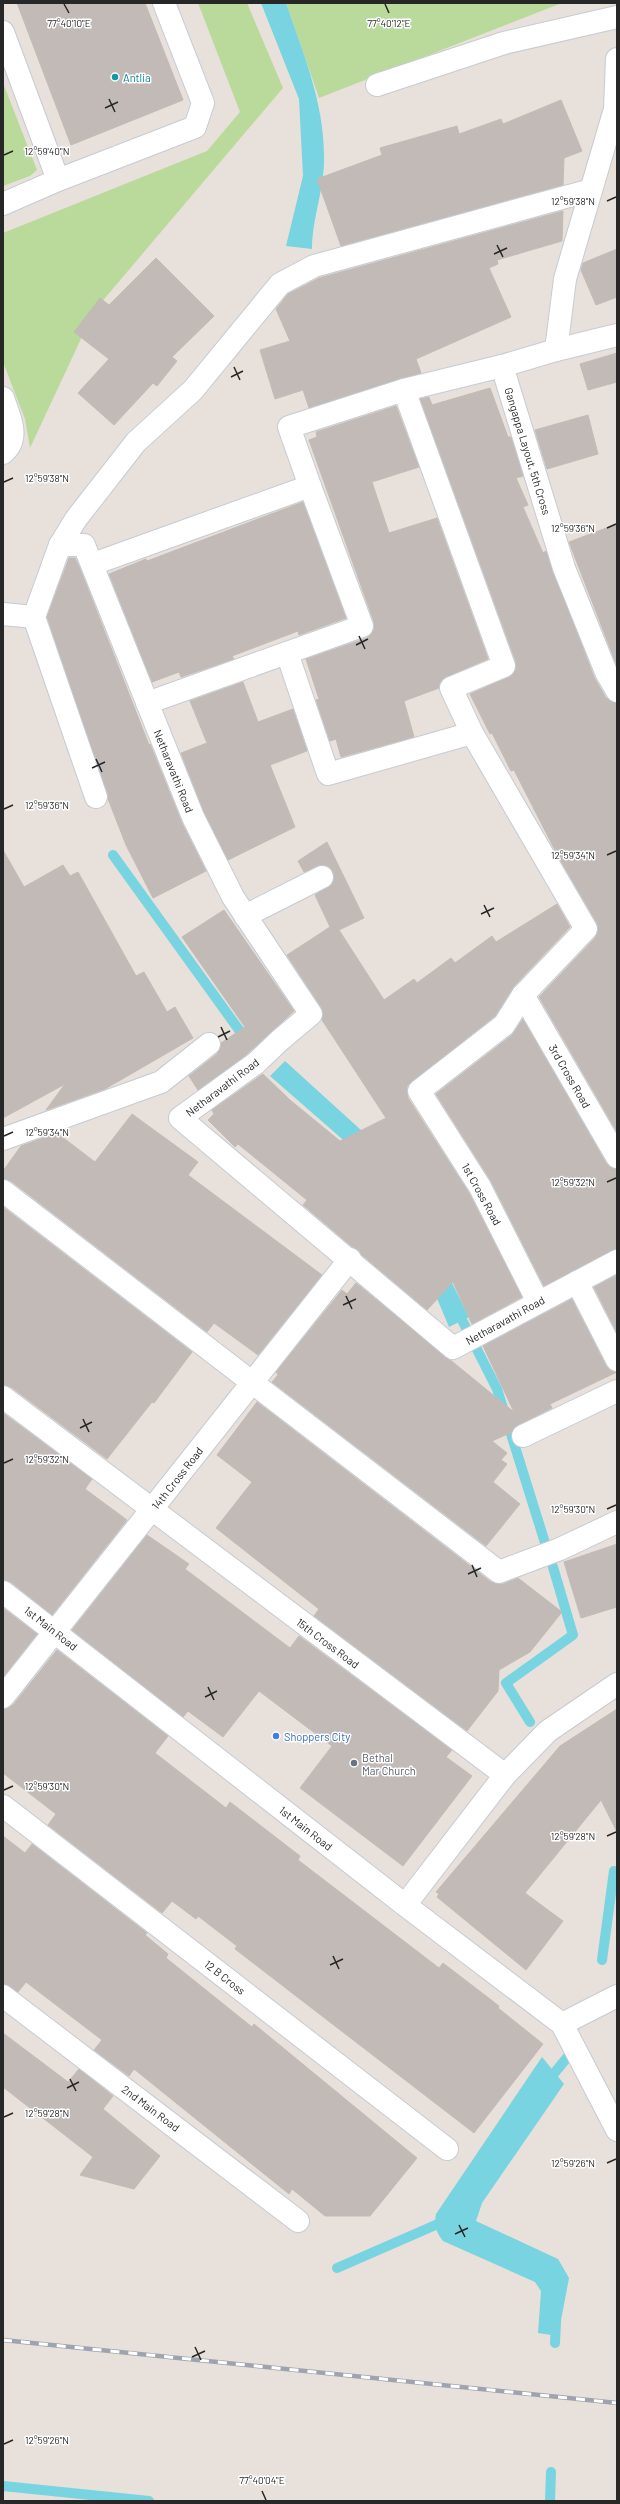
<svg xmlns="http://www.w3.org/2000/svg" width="620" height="2504" viewBox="0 0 620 2504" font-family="Barlow,sans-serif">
<rect width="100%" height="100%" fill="#e8e0da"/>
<!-- green -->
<g fill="#bada9c">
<path d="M 198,3 L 247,3 L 283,88 L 94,311 L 30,448 L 25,419 L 3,362 L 3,233 L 207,151 L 240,112 Z"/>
<path d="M 286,3 L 562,3 L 319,98 Z"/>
<path d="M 3,83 L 37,170 L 30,176 L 3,186 Z"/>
</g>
<!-- water -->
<g fill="#77d4e0">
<path d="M 261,3 L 286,3 C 303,53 324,102 324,156 C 325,188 312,218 312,249 L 286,246 L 303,176 L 299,99 Z"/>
<path d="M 285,1061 L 362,1131 L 398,1175 L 469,1317 L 449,1327 L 418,1253 L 357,1152 L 270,1076 Z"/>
<path d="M 542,2057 L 564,2084 L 482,2203 L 476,2221 L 558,2259 L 569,2278 L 558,2336 L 538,2333 L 541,2291 L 535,2282 L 443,2241 C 436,2232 434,2225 436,2214 Z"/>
</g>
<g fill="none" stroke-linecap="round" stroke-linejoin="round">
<!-- stream -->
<g stroke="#77d4e0" stroke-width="10">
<path d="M 113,855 L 247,1041"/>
<path d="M 457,1310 L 497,1389 L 546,1546"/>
<path d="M 530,1722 L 506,1683 L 573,1635 L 553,1567"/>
<path d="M 602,1960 L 614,1871"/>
<path d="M 547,2082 L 570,2054"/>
<path d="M 337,2268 L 447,2220"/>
<path d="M 555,2343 L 556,2322"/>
<path d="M 3,2486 L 149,2501"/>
<path d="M 550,2501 L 551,2472"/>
</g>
</g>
<!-- building -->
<g fill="#c1bab7" stroke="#c3bcb4">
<path d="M 17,3 L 145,3 L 183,100 L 71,145 Z"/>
<path d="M 561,100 L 582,151 L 564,158 L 563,185 L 341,246 L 317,179 L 382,155 L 380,148 L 457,126 L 459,134 L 501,119 L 503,124 Z"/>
<path d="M 563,211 L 562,241 L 497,260 L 498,264 L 489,268 L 511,317 L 416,359 L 421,373 L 309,408 L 303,390 L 275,399 L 260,350 L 290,341 L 276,309 L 288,294 L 319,278 Z"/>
<path d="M 617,249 L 617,297 L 596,305 L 581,270 L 583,263 Z"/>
<path d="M 156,258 L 214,316 L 172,357 L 177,361 L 157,386 L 153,383 L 114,425 L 78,393 L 109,359 L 74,332 L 100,298 L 109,305 Z"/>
<path d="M 617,353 L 617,382 L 588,390 L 580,364 Z"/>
<path d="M 490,388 L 508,437 L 511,437 L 523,476 L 516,478 L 528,505 L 523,507 L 543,553 L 546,551 L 594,677 L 606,698 L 617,703 L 617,1132 L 539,997 L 595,938 L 598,931 L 597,923 L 559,858 L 514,770 L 511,771 L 492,733 L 490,734 L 470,694 L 509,677 L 514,673 L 516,662 L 420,399 L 429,397 L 432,405 Z"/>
<path d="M 396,406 L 419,467 L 372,482 L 389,533 L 437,518 L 488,659 L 446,677 L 441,681 L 439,688 L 404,701 L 414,737 L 341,757 L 336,739 L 330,741 L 316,700 L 319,699 L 306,659 L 367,638 L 374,629 L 374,622 L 309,440 L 317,437 L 316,432 Z"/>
<path d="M 588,415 L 598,454 L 547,469 L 535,430 Z"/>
<path d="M 303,502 L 346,618 L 299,635 L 298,631 L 232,656 L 234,659 L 181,677 L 179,672 L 152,682 L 109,574 L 146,559 L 147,561 Z"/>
<path d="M 617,524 L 617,666 L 569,542 Z"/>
<path d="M 69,558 L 75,558 L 79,566 L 149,745 L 150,744 L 182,823 L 206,871 L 153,898 L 126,845 L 108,799 L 47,617 Z"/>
<path d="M 243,682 L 258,722 L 293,709 L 307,751 L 270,765 L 295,827 L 228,860 L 204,812 L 181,753 L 207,743 L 190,701 Z"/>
<path d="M 327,842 L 364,918 L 339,930 L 384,1000 L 414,979 L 417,983 L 451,958 L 455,963 L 492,936 L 496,942 L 557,904 L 570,927 L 514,986 L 495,1016 L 407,1086 L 408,1098 L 469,1193 L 522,1297 L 472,1324 L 453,1282 L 427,1310 L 303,1205 L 307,1200 L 238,1144 L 235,1147 L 208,1120 L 214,1114 L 212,1110 L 263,1074 L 290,1100 L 340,1141 L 386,1118 L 322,1020 L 323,1013 L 321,1007 L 287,955 L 330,927 L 315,895 L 332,884 L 333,872 L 328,866 L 322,865 L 304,872 L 298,861 Z"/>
<path d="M 3,850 L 24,887 L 63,865 L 70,876 L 78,872 L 136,976 L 144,972 L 167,1012 L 175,1007 L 193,1038 L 105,1089 L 46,1110 L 65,1084 L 3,1118 Z"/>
<path d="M 224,910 L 294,1011 L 245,1056 L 198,1090 L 189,1076 L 217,1054 L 221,1043 L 245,1027 L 182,937 Z"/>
<path d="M 523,1019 L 606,1163 L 617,1169 L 617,1249 L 544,1286 L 491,1181 L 436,1094 L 512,1035 Z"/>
<path d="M 132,1114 L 198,1162 L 188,1175 L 322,1275 L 258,1355 L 214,1323 L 207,1332 L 11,1181 L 3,1179 L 3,1171 L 21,1146 L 57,1133 L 95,1162 Z"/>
<path d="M 3,1207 L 192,1352 L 154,1403 L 152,1402 L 107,1459 L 11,1387 L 3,1385 Z"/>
<path d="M 617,1275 L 617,1333 L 594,1287 Z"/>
<path d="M 356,1283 L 514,1412 L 483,1346 L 572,1299 L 606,1366 L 611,1371 L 617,1372 L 550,1404 L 552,1408 L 518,1425 L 512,1432 L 492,1441 L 507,1453 L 501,1460 L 507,1464 L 493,1482 L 520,1504 L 486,1546 L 272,1382 L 278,1375 L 276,1372 L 342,1290 L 347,1294 Z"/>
<path d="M 257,1402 L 491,1582 L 503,1584 L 518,1578 L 562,1612 L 530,1652 L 499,1670 L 498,1691 L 467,1731 L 314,1616 L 319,1609 L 216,1528 L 252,1482 L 217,1455 Z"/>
<path d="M 3,1413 L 92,1479 L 85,1489 L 127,1520 L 52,1615 L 11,1582 L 3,1580 Z"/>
<path d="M 147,1535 L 189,1564 L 185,1569 L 290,1648 L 299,1636 L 452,1750 L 446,1757 L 472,1776 L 403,1866 L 300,1788 L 332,1746 L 259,1691 L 223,1737 L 188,1711 L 183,1717 L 72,1630 Z"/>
<path d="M 617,1544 L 617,1607 L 581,1618 L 564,1562 Z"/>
<path d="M 3,1608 L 37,1634 L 3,1677 Z"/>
<path d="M 57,1650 L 168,1736 L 155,1753 L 226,1808 L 230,1802 L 300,1856 L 298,1860 L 439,1968 L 443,1963 L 499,2006 L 498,2008 L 543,2044 L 474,2133 L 235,1949 L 237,1946 L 198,1916 L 196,1919 L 172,1901 L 162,1913 L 48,1825 L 56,1814 L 3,1773 L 3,1709 L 13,1705 Z"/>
<path d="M 617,1709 L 617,1832 L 601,1800 L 525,1893 L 563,1921 L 526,1970 L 437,1897 L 439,1894 L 436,1892 L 560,1746 Z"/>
<path d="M 3,1836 L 25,1853 L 32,1844 L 147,1933 L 145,1935 L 168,1954 L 166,1958 L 252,2027 L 254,2024 L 417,2158 L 370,2216 L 325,2216 L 292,2189 L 289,2194 L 134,2069 L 129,2076 L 94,2050 L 102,2040 L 26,1982 L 18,1992 L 3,1984 Z"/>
<path d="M 3,2033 L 68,2082 L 79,2069 L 113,2096 L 103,2109 L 160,2156 L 134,2189 L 80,2175 L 93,2157 L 3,2087 Z"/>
</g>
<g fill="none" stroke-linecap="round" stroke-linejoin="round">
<!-- minor casing -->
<g stroke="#c6cbd4" stroke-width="24">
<g id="minor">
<path d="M 3,32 L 58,180 L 3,204"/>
<path d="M 377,85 L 504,43 L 617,17"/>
<path d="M 58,180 L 195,127 L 203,103 L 164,3"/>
<path d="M 556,350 L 617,335"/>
<path d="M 502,366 L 564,568 L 606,672 L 617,691"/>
<path d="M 404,390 L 504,666 L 451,688 L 472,733"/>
<path d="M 3,398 C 9,416 21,438 3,453"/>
<path d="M 60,545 L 84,545 L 193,817 L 233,897 L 311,1014 L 279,1041 L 256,1063 L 180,1118 L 453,1348 L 617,1261"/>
<path d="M 93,564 L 310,486 L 289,427 L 404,390 L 502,366 L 556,350 L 565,279 L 615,109 L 617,59"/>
<path d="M 3,614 L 34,617"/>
<path d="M 287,653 L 328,774 L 472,733 L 586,929 L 523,995 L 504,1025 L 419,1091 L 480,1187 L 538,1302"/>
<path d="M 147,703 L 362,626 L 310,486"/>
<path d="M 96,797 L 34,617 L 60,545 L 76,519 L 136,442 L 193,390 L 280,284 L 314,266 L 591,190"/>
<path d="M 245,916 L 322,877"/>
<path d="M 523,995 L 617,1157"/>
<path d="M 3,1139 L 161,1082 L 209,1044"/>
<path d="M 3,1191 L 499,1572 L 560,1549 L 617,1522"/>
<path d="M 577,1282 L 617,1360"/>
<path d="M 3,1397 L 505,1775"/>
<path d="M 523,1436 L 617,1391"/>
<path d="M 3,1592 L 405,1905 L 562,2024 L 617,2130"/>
<path d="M 3,1697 L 350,1259"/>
<path d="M 3,1806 L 447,2149"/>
<path d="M 405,1905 L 505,1775 L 548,1731 L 617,1684"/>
<path d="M 3,1996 L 298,2221"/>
<path d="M 562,2024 L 617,1996"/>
</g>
</g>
<!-- minor -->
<use href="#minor" stroke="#fff" stroke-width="22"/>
<!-- rail casing -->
<g stroke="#9ea3b0" stroke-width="4.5">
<path id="rail" d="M 3,2340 L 617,2403"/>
</g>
<!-- rail -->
<use href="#rail" stroke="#fff" stroke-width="3" stroke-dasharray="9" stroke-linecap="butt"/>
</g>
<!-- ticks -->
<path fill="none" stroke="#272727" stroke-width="1.5" d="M 64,4 L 69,13M 385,4 L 389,13M 109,99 L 115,112M 105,108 L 118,102M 4,155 L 13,151M 607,201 L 616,197M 497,245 L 503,257M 494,254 L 507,248M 234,367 L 240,380M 231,377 L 243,371M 4,482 L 13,478M 607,528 L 616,524M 359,636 L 365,649M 356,645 L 368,639M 96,759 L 102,772M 92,768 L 105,762M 4,809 L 13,805M 607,855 L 616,851M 484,905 L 490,917M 481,914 L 494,908M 221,1027 L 227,1040M 218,1037 L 230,1031M 4,1136 L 13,1132M 607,1182 L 616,1178M 346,1296 L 352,1309M 343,1305 L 356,1299M 83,1419 L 89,1432M 80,1428 L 92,1422M 4,1463 L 13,1459M 607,1509 L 616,1505M 472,1565 L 477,1577M 468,1574 L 481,1568M 208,1687 L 214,1700M 205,1697 L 217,1691M 4,1790 L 13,1786M 607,1836 L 616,1832M 333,1956 L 339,1969M 330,1965 L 343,1959M 70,2079 L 76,2091M 67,2088 L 79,2082M 4,2117 L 13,2113M 607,2163 L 616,2159M 459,2225 L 465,2237M 455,2234 L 468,2228M 195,2347 L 201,2360M 192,2357 L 205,2351M 4,2444 L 13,2440M 262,2491 L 266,2500"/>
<!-- markers -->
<circle fill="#0f9aa8" stroke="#fff" stroke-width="1.5" cx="115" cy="77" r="4"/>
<circle fill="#3f7fe0" stroke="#fff" stroke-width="1.5" cx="276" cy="1736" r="4"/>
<circle fill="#6b7280" stroke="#fff" stroke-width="1.5" cx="354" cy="1763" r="4"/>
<g text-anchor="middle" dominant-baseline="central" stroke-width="3" stroke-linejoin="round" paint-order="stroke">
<!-- culture labels -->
<g font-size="11" fill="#0d838f" stroke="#fff" text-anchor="start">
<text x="123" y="77">Antlia</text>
</g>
<!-- street labels -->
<g font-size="11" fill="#272727" stroke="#fff">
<text transform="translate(528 451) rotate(73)">Gangappa Layout, 5th Cross</text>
<text transform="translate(174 771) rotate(68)">Netharavathi Road</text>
<text transform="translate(570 1076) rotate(60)">3rd Cross Road</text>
<text transform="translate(222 1087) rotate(-37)">Netharavathi Road</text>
<text transform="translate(482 1194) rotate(61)">1st Cross Road</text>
<text transform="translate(505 1320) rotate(-29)">Netharavathi Road</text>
<text transform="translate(177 1478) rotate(-52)">14th Cross Road</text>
<text transform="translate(51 1628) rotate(38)">1st Main Road</text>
<text transform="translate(328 1643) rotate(37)">15th Cross Road</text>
<text transform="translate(306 1828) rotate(38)">1st Main Road</text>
<text transform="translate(225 1977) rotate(38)">12 B Cross</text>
<text transform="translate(151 2108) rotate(37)">2nd Main Road</text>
</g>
<!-- shop labels -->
<g font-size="11" fill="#366cbe" stroke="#fff" text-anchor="start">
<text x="284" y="1736">Shoppers City</text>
</g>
<!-- worship labels -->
<g font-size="11" fill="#5b616d" stroke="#fff" text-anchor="start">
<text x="362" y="1757">Bethal<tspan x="362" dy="13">Mar Church</tspan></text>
</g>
</g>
<g font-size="10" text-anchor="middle" fill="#272727" stroke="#fff" stroke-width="3" stroke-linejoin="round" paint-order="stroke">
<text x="69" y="27">77°40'10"E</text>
<text x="389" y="27">77°40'12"E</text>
<text x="47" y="155">12°59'40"N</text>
<text x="573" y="205">12°59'38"N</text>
<text x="47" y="482">12°59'38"N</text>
<text x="573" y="532">12°59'36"N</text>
<text x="47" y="809">12°59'36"N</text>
<text x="573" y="859">12°59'34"N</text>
<text x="47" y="1136">12°59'34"N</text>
<text x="573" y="1186">12°59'32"N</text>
<text x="47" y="1463">12°59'32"N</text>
<text x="573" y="1513">12°59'30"N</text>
<text x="47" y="1790">12°59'30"N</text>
<text x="573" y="1840">12°59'28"N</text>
<text x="47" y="2117">12°59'28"N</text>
<text x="573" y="2167">12°59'26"N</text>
<text x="47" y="2444">12°59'26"N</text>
<text x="262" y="2484">77°40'04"E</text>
</g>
<!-- border -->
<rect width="620" height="2504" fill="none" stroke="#272727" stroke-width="8"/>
</svg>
